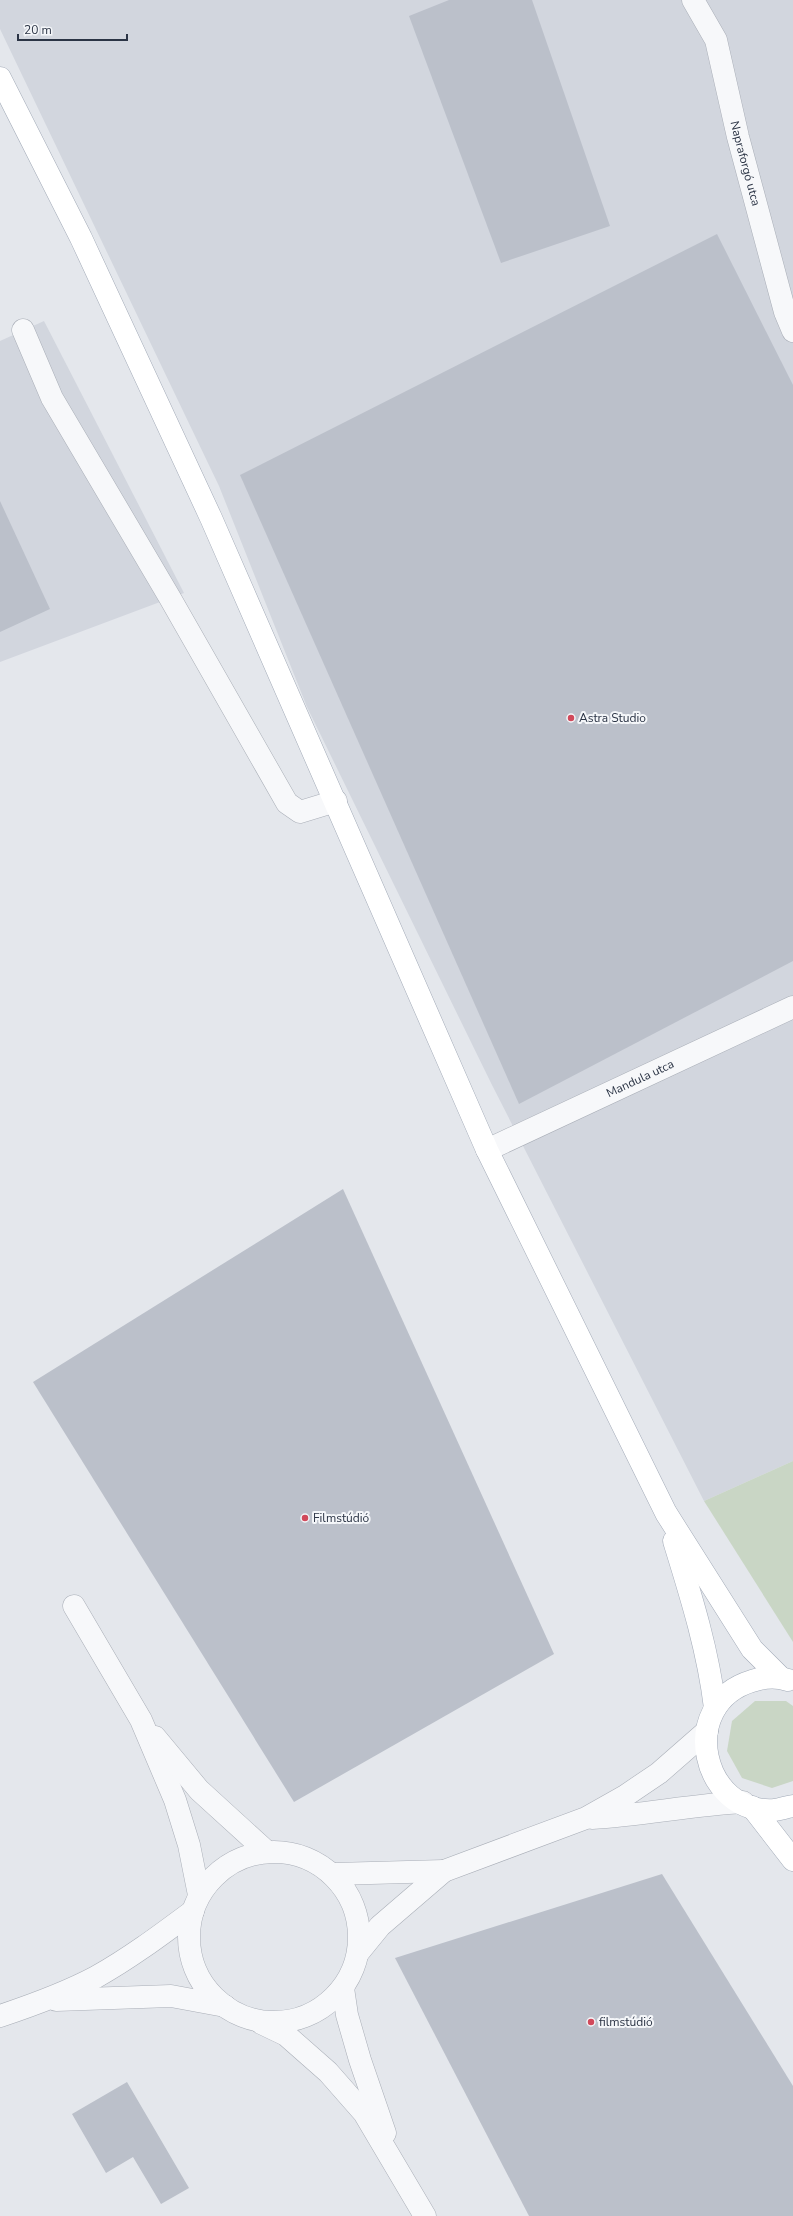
<svg xmlns="http://www.w3.org/2000/svg" width="793" height="2216" viewBox="0 0 793 2216" font-family="'Nunito Sans',sans-serif">
<rect width="100%" height="100%" fill="#e4e7ec"/>
<!-- built -->
<g fill="#d2d6de">
<path d="M 0,0 L 793,0 L 793,1461 L 704,1501 L 492,1085 L 307,707 L 219,486 L 0,29 Z"/>
<path d="M 44,321 L 184,593 L 0,662 L 0,341 Z"/>
</g>
<!-- green -->
<g fill="#c9d6c5">
<path d="M 793,1461 L 793,1642 L 704,1501 Z"/>
<path d="M 755,1701 L 786,1701 L 793,1706 L 793,1781 L 772,1788 L 742,1778 L 727,1751 L 732,1721 Z"/>
</g>
<!-- building -->
<g fill="#bbc0ca">
<path d="M 449,0 L 532,0 L 610,226 L 501,263 L 409,16 Z"/>
<path d="M 717,234 L 793,385 L 793,961 L 519,1104 L 240,475 Z"/>
<path d="M 0,501 L 50,609 L 0,632 Z"/>
<path d="M 343,1189 L 554,1654 L 294,1802 L 33,1382 Z"/>
<path d="M 662,1874 L 793,2086 L 793,2216 L 529,2216 L 395,1958 Z"/>
<path d="M 127,2082 L 189,2188 L 161,2204 L 133,2157 L 106,2173 L 72,2114 Z"/>
</g>
<g fill="none" stroke-linecap="round" stroke-linejoin="round">
<!-- minor casing -->
<g stroke="#a9aeb7" stroke-width="23">
<g id="minor">
<path id="s1" d="M 693,0 L 716,40 L 738,137 L 785,312 L 793,331"/>
<path d="M 23,330 L 52,398 L 170,598 L 287,803 L 300,812 L 336,801"/>
<path id="s2" d="M 487,1150 L 793,1007"/>
<path d="M 74,1606 L 141,1720 L 175,1800 L 189,1845 L 199,1895"/>
<path d="M 155,1737 L 199,1790 L 267,1852"/>
<path d="M 592,1818 C 642,1815 692,1805 743,1802"/>
<circle cx="274" cy="1937" r="85"/>
<path d="M 334,1874 L 444,1871"/>
<path d="M 358,1953 L 380,1926 L 444,1871 L 586,1818 L 625,1796 L 659,1773 L 707,1731"/>
<path d="M 343,1988 L 347,2015 L 360,2060 L 385,2133"/>
<path d="M 56,2000 L 171,1996 L 225,2006"/>
<path d="M 0,2016 C 33,2005 66,1993 96,1977 C 130,1958 162,1934 193,1911"/>
<path d="M 261,2023 L 286,2035 L 328,2072 L 364,2113 L 425,2216"/>
</g>
</g>
<!-- major casing -->
<g stroke="#a3abb8" stroke-width="23">
<g id="major">
<path d="M 0,78 L 81,238 L 211,518 L 487,1150 L 666,1513 L 752,1649 L 780,1677"/>
<path d="M 674,1541 C 691,1596 708,1650 715,1708"/>
<path d="M 788,1680 C 776,1676 764,1677 752,1681 C 676,1704 702,1816 775,1810 C 781,1809 787,1807 793,1806"/>
<path d="M 752,1807 L 793,1860"/>
</g>
</g>
<!-- minor -->
<use href="#minor" stroke="#f7f8fa" stroke-width="22"/>
<!-- major -->
<use href="#major" stroke="#fff" stroke-width="22"/>
</g>
<!-- markers -->
<g fill="#d1495b" stroke="#f4f6f9" stroke-width="1.5">
<circle cx="571" cy="718" r="4"/>
<circle cx="305" cy="1518" r="4"/>
<circle cx="591" cy="2022" r="4"/>
</g>
<g text-anchor="middle" dominant-baseline="central" stroke-width="4" stroke-linejoin="round" paint-order="stroke">
<!-- street labels -->
<g font-size="12" fill="#2b3445" stroke="#f4f6f9">
<text stroke="none"><textPath href="#s1" startOffset="173">Napraforgó utca</textPath></text>
<text stroke="none"><textPath href="#s2" startOffset="169">Mandula utca</textPath></text>
</g>
<!-- poi labels -->
<g font-size="12" fill="#2b3445" stroke="#f4f6f9" text-anchor="start">
<text x="579" y="718">Astra Studio</text>
<text x="313" y="1518">Filmstúdió</text>
<text x="599" y="2022">filmstúdió</text>
</g>
</g>
<!-- scale -->
<path d="M18 34v6h109v-6" fill="none" stroke="#2b3445" stroke-width="2"/>
<text x="24" y="34" font-size="12" fill="#2b3445" stroke="#f4f6f9" stroke-width="3" paint-order="stroke">20 m</text>
</svg>
